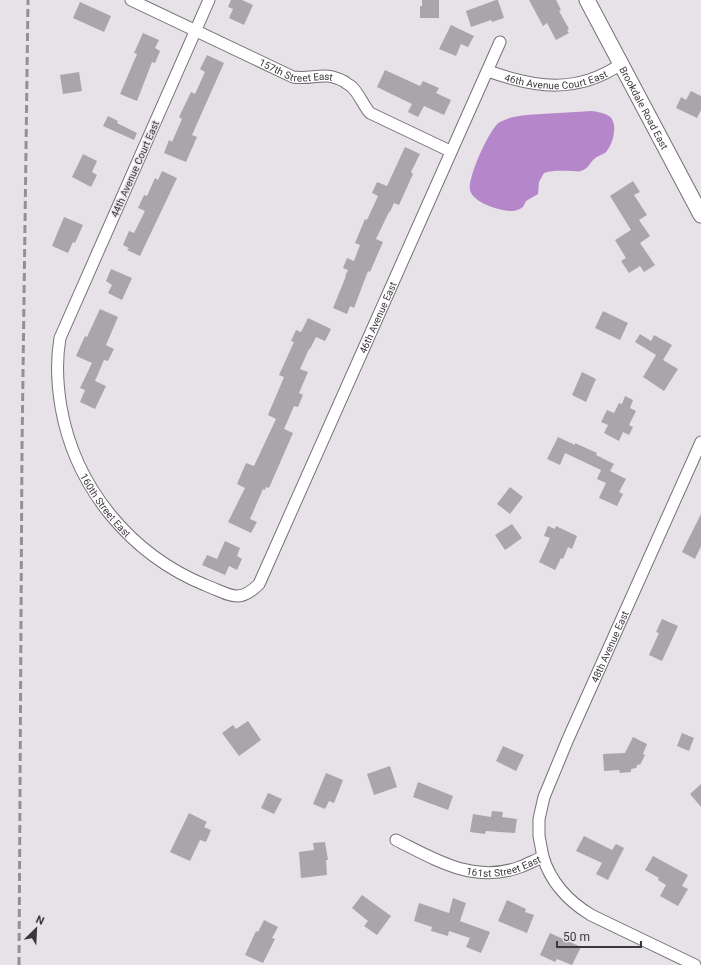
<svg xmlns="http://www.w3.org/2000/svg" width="701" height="965" viewBox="0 0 701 965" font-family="Roboto,sans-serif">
<rect width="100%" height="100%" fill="#e6e2e8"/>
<!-- water -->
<path fill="#b686ca" d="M 592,111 C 598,112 604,113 609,116 C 619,123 613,146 605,153 C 602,155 597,156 594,159 C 590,163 588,169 581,171 C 579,172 575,171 572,171 C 562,171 554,170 544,173 L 539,182 L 538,194 L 526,201 L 523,207 C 520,209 516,211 512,211 C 500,211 473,203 470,190 C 467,179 490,127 500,122 C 513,115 528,115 542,114 C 559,113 575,112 592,111 Z"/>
<!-- building -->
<g fill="#aaa5ab">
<path d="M 231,0 L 242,0 L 253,5 L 244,25 L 229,18 L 233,9 L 228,7 Z"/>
<path d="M 422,0 L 439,0 L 439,18 L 420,18 L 420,6 L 422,6 Z"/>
<path d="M 496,0 L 498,0 L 504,18 L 492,22 L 491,20 L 471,27 L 466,11 Z"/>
<path d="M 529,0 L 556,0 L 561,10 L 559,11 L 569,29 L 567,30 L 569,33 L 556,40 L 547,23 L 543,26 Z"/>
<path d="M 80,2 L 111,16 L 104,32 L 73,18 Z"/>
<path d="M 451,25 L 474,36 L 468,47 L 461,44 L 456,56 L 439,49 Z"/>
<path d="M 143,33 L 159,40 L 155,48 L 160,51 L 155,63 L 152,62 L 137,101 L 120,94 L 137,54 L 134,53 Z"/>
<path d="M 207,55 L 224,63 L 192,135 L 197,137 L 186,162 L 164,153 L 169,140 L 172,142 L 182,119 L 179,117 L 191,92 L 195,94 L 205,72 L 200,69 Z"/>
<path d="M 385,70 L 420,86 L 423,81 L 439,88 L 436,93 L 451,100 L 444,115 L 424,106 L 418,117 L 408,112 L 412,104 L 377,87 Z"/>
<path d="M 79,72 L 82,91 L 63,94 L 60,75 Z"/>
<path d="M 691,91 L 701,96 L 701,110 L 697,118 L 676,108 L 681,97 L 686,100 Z"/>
<path d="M 108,116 L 118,121 L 117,123 L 137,133 L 134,140 L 103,126 Z"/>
<path d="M 405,147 L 420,154 L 411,172 L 413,174 L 399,205 L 394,203 L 390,212 L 389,212 L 376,239 L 383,242 L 370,272 L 368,271 L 354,308 L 350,306 L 347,314 L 333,308 L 346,276 L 345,276 L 348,270 L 343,268 L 347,258 L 354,261 L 360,245 L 355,243 L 365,219 L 367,220 L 378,196 L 372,193 L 377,182 L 387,186 Z"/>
<path d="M 83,154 L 97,161 L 92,172 L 97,175 L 91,187 L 72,177 Z"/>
<path d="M 162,171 L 177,178 L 140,256 L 127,250 L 129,248 L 123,245 L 129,231 L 134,233 L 145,211 L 138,208 L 144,195 L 147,196 L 155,178 L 158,180 Z"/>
<path d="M 633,181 L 640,192 L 634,195 L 647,215 L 639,220 L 650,236 L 640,243 L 655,265 L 644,272 L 640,266 L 629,273 L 621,261 L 626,258 L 615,240 L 631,230 L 610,196 Z"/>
<path d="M 64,217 L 83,225 L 75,243 L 73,242 L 68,253 L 52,246 Z"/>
<path d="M 111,269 L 132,278 L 122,300 L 108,293 L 112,285 L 106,281 Z"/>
<path d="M 100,309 L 118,317 L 106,345 L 114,349 L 108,361 L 104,360 L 95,381 L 106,386 L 95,409 L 80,402 L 85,390 L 80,388 L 92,363 L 76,356 L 85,336 L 87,337 Z"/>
<path d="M 603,311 L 628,323 L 620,340 L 595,328 Z"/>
<path d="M 308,318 L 331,329 L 325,341 L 316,337 L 310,349 L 309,349 L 300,369 L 308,372 L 299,393 L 303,395 L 298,407 L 294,406 L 284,429 L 293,433 L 269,488 L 266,487 L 265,490 L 263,489 L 250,519 L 257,522 L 251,533 L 228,522 L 245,488 L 237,484 L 246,463 L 254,466 L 276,419 L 268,415 L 284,377 L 279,375 L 294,342 L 291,341 L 296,330 L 301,332 Z"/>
<path d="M 640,334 L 651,341 L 654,335 L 672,345 L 663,360 L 678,369 L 664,391 L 643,377 L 656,355 L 635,342 Z"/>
<path d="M 582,372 L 596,379 L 586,402 L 572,395 Z"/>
<path d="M 625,396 L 633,400 L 630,408 L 636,411 L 629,425 L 633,427 L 629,435 L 623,432 L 619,441 L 604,433 L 608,425 L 601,422 L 607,410 L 614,413 L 619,403 L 622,404 Z"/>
<path d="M 558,437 L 575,445 L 575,443 L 597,453 L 596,455 L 614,464 L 610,471 L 626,479 L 619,492 L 623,494 L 617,506 L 599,498 L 606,483 L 597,479 L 601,470 L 565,453 L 560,465 L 547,459 Z"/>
<path d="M 510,487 L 523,497 L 510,514 L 497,504 Z"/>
<path d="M 701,514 L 701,546 L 695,559 L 682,552 Z"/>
<path d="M 512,524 L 522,538 L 505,550 L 495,535 Z"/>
<path d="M 548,526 L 555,529 L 556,526 L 577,536 L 572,549 L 568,547 L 563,559 L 561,558 L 555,570 L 539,562 L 550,538 L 544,536 Z"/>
<path d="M 225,541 L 240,548 L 237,556 L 242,559 L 237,570 L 229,566 L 225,575 L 202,565 L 207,555 L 217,559 Z"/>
<path d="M 662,619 L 678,626 L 662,661 L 649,655 L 659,633 L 656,632 Z"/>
<path d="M 248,721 L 261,740 L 239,756 L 222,733 L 233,725 L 236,729 Z"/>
<path d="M 682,733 L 694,738 L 689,751 L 677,746 Z"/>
<path d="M 633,737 L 647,744 L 643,754 L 645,755 L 640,765 L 638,764 L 636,768 L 631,769 L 631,772 L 620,773 L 619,770 L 604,771 L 603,754 L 625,753 Z"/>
<path d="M 503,746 L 524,755 L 516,771 L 496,761 Z"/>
<path d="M 390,766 L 397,787 L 374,795 L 367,774 Z"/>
<path d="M 326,773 L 343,780 L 334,803 L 329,801 L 325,809 L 313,804 Z"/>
<path d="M 418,782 L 453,796 L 448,810 L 413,797 Z"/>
<path d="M 701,784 L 701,807 L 690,794 Z"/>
<path d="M 268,793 L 282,799 L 274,814 L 261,808 Z"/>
<path d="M 492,811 L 503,812 L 502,817 L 517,819 L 515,833 L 486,831 L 485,834 L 470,832 L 473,814 L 491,817 Z"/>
<path d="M 189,813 L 207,822 L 204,827 L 211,830 L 206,842 L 200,840 L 190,861 L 170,852 Z"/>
<path d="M 584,836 L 612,850 L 616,844 L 624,848 L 608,880 L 596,874 L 602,863 L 576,851 Z"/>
<path d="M 325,842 L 328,860 L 326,860 L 327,875 L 301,878 L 299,852 L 314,850 L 313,843 Z"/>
<path d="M 653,856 L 688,875 L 682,886 L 688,889 L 678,906 L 660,896 L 666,885 L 658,880 L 659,878 L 645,870 Z"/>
<path d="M 362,895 L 391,916 L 377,935 L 364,926 L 368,921 L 352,908 Z"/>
<path d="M 453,898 L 466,903 L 460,921 L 490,932 L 481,953 L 466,947 L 470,938 L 449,931 L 448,936 L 431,931 L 432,927 L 414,921 L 419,903 L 449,913 Z"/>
<path d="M 507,900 L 526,909 L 525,912 L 534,915 L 527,933 L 498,921 Z"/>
<path d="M 264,920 L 278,927 L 272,938 L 275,939 L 263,963 L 245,955 L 256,931 L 258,932 Z"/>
<path d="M 550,933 L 581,947 L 572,965 L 557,959 L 555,962 L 540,955 Z"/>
</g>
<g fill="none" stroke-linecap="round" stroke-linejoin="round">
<!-- street casing -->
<g stroke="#757176" stroke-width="13">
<g id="street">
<path id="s1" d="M 131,0 L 293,77 C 314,80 324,70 345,82 C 347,84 350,85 352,87 C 360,95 363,105 370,113 L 450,151"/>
<path id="s2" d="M 209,0 L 60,338 C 56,361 57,383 61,407 C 75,487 130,554 205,585 C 229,594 238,605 259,584 L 500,42"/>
<path id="s3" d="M 488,71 C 536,88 577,94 621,64"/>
<path id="s4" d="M 396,840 C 436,860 474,884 520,867 C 528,864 535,860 543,857 C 551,883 568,901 591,915 L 695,965"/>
<path id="s5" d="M 543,857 L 539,836 L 539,819 L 544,797 L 568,739 L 701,442"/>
</g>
</g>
<!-- secondary casing -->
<g stroke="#757176" stroke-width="17">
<g id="secondary">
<path id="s6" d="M 587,0 L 701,215"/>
</g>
</g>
<!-- street -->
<use href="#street" stroke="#fff" stroke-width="11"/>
<!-- secondary -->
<use href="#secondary" stroke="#fff" stroke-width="15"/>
<!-- rail -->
<path stroke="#939094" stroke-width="3" stroke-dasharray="8 4" stroke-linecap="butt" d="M 19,965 L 22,448 L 28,0"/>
</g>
<g text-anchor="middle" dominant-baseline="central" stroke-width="3" stroke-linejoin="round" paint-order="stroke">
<!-- street labels -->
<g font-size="10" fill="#393739" stroke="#e6e2e8">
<text stroke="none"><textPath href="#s1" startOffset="181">157th Street East</textPath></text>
<text stroke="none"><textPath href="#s3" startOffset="70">46th Avenue Court East</textPath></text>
<text stroke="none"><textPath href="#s6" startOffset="122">Brookdale Road East</textPath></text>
<text transform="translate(135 169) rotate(-66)">44th Avenue Court East</text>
<text stroke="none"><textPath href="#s2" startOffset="1029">46th Avenue East</textPath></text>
<text stroke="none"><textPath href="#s2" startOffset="548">160th Street East</textPath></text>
<text stroke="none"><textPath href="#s5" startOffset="225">48th Avenue East</textPath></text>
<text stroke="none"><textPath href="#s4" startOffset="115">161st Street East</textPath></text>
</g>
</g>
<!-- north arrow -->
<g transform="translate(36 929) rotate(24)" stroke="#e6e2e8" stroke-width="3" paint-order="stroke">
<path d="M0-3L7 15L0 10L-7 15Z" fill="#393739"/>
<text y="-6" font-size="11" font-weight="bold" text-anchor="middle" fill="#393739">N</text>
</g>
<!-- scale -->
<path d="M557 941v6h84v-6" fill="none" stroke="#393739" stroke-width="2"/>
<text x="563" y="941" font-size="12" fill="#393739" stroke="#e6e2e8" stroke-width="3" paint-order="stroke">50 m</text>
</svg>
